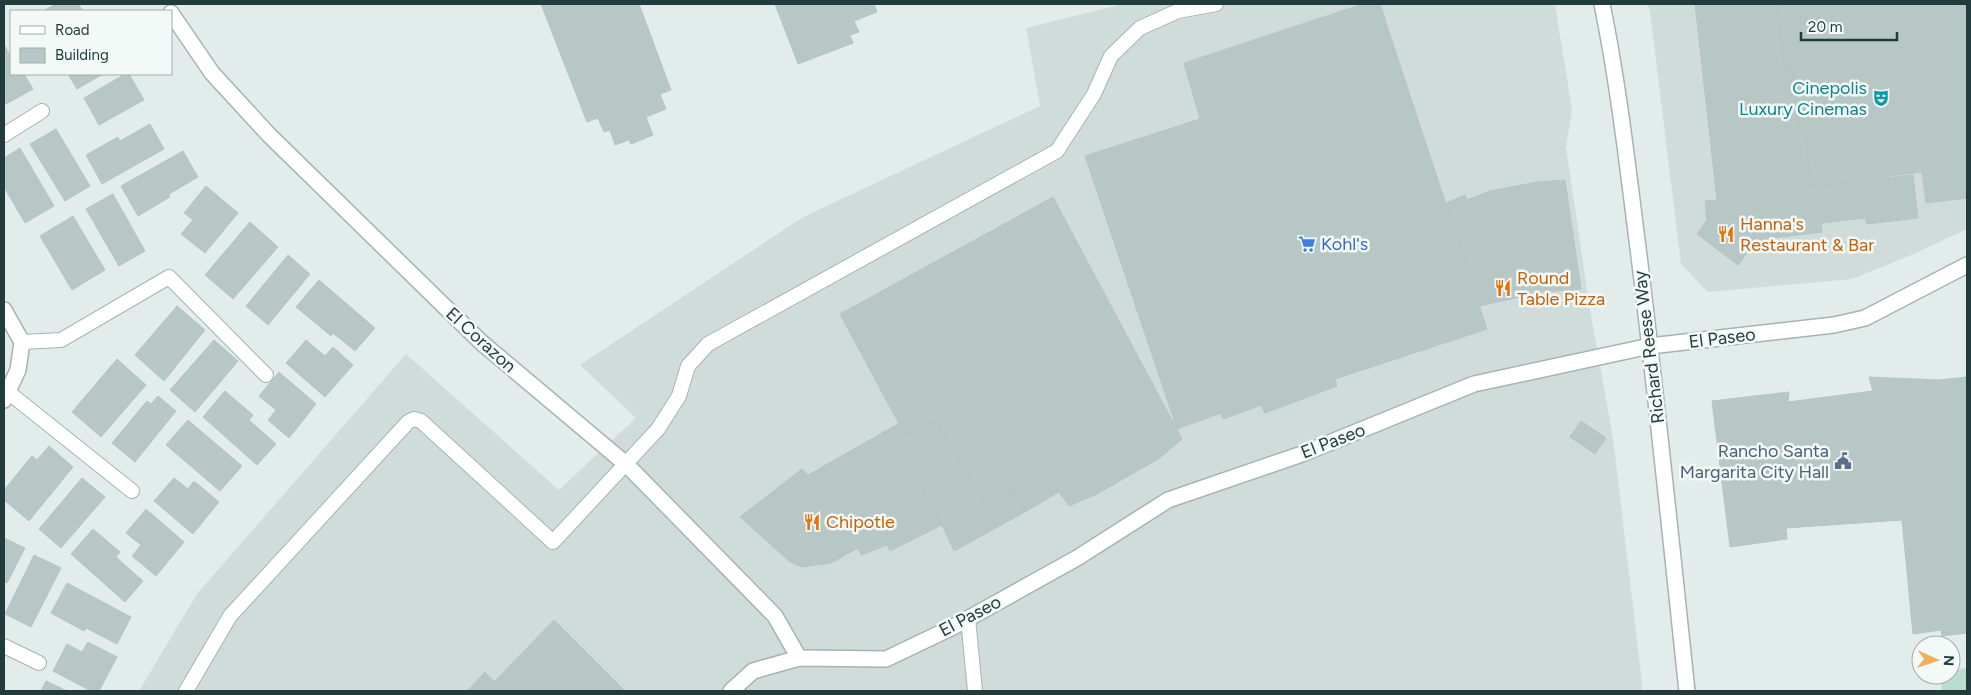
<svg xmlns="http://www.w3.org/2000/svg" width="1971" height="695" viewBox="0 0 1971 695" font-family="Figtree,sans-serif">
<rect width="100%" height="100%" fill="#e2eceb"/>
<!-- built -->
<g fill="#d0dcda">
<path d="M 1123,4 L 1555,4 L 1572,110 L 1566,147 L 1590,310 L 1613,438 L 1643,691 L 139,691 L 197,594 L 406,354 L 559,490 L 636,418 L 580,365 L 803,217 L 1040,106 L 1026,28 Z"/>
<path d="M 1648,4 L 1967,4 L 1967,229 L 1916,253 L 1852,279 L 1708,292 L 1681,264 L 1650,12 Z"/>
</g>
<!-- green -->
<path fill="#bbddcf" d="M 1967,668 L 1967,691 L 1942,691 L 1940,675 L 1951,675 L 1951,670 Z"/>
<!-- building -->
<g fill="#b7c7c5" stroke="#b4c6c4">
<path d="M 56,4 L 78,4 L 83,11 L 43,11 Z"/>
<path d="M 541,4 L 639,4 L 671,90 L 660,94 L 666,109 L 646,117 L 653,135 L 631,144 L 629,140 L 615,145 L 610,130 L 604,132 L 598,118 L 587,122 Z"/>
<path d="M 775,4 L 874,4 L 877,12 L 854,21 L 859,32 L 850,35 L 853,43 L 798,64 Z"/>
<path d="M 1363,4 L 1380,4 L 1487,329 L 1335,379 L 1337,386 L 1265,413 L 1261,405 L 1223,419 L 1221,413 L 1177,429 L 1085,156 L 1200,119 L 1184,63 Z"/>
<path d="M 1695,4 L 1783,4 L 1777,6 L 1785,70 L 1792,69 L 1799,126 L 1805,126 L 1811,186 L 1913,175 L 1918,218 L 1866,224 L 1866,218 L 1821,223 L 1822,232 L 1766,239 L 1767,250 L 1748,252 L 1738,265 L 1697,234 L 1707,220 L 1705,201 L 1717,200 Z"/>
<path d="M 1783,4 L 1967,4 L 1967,198 L 1926,203 L 1922,172 L 1811,186 L 1805,126 L 1799,126 L 1792,69 L 1785,70 L 1777,6 Z"/>
<path d="M 4,44 L 11,57 L 11,74 L 24,74 L 33,89 L 6,104 L 4,99 Z"/>
<path d="M 68,74 L 103,74 L 77,89 Z"/>
<path d="M 125,74 L 129,74 L 144,100 L 99,125 L 84,98 Z"/>
<path d="M 150,124 L 164,149 L 102,184 L 86,155 L 118,137 L 120,141 Z"/>
<path d="M 56,129 L 90,186 L 65,201 L 30,144 Z"/>
<path d="M 20,148 L 54,206 L 25,223 L 4,187 L 4,158 Z"/>
<path d="M 183,151 L 198,177 L 169,194 L 170,197 L 138,216 L 121,186 Z"/>
<path d="M 1565,180 L 1581,289 L 1542,292 L 1480,306 L 1446,203 L 1465,195 L 1467,200 L 1490,191 L 1537,182 Z"/>
<path d="M 206,186 L 238,213 L 205,253 L 181,234 L 193,220 L 184,213 Z"/>
<path d="M 113,194 L 145,251 L 119,266 L 86,209 Z"/>
<path d="M 1053,197 L 1182,439 L 1160,458 L 1095,495 L 1069,506 L 1059,492 L 1025,512 L 1012,488 L 984,502 L 936,421 L 905,435 L 840,314 Z"/>
<path d="M 73,216 L 105,270 L 72,290 L 40,236 Z"/>
<path d="M 250,222 L 278,247 L 233,299 L 205,275 Z"/>
<path d="M 288,255 L 310,274 L 268,325 L 246,306 Z"/>
<path d="M 319,280 L 375,328 L 355,351 L 333,333 L 331,336 L 296,307 Z"/>
<path d="M 177,306 L 205,330 L 164,381 L 135,355 Z"/>
<path d="M 214,340 L 238,361 L 195,412 L 170,390 Z"/>
<path d="M 306,340 L 325,356 L 333,347 L 353,365 L 325,397 L 286,363 Z"/>
<path d="M 117,359 L 146,385 L 101,437 L 72,412 Z"/>
<path d="M 279,372 L 316,404 L 289,438 L 268,420 L 276,410 L 259,396 Z"/>
<path d="M 1869,377 L 1939,380 L 1967,377 L 1967,633 L 1942,636 L 1941,630 L 1913,634 L 1902,520 L 1786,528 L 1787,539 L 1730,547 L 1712,401 L 1789,392 L 1788,402 L 1873,391 Z"/>
<path d="M 225,391 L 253,415 L 249,420 L 276,444 L 257,465 L 203,417 Z"/>
<path d="M 158,396 L 176,411 L 135,462 L 112,443 L 147,401 L 151,404 Z"/>
<path d="M 188,420 L 242,466 L 220,491 L 166,445 Z"/>
<path d="M 936,421 L 984,502 L 1012,488 L 1025,512 L 954,551 L 942,525 L 889,429 L 900,423 L 905,435 Z"/>
<path d="M 1581,421 L 1606,438 L 1595,454 L 1570,437 Z"/>
<path d="M 889,429 L 942,525 L 890,551 L 887,545 L 861,555 L 858,548 L 831,563 L 801,567 L 789,561 L 740,517 L 802,469 L 808,475 Z"/>
<path d="M 49,446 L 73,467 L 29,521 L 4,500 L 4,490 L 32,456 L 37,460 Z"/>
<path d="M 82,478 L 105,497 L 61,548 L 39,529 Z"/>
<path d="M 174,478 L 188,489 L 194,481 L 219,502 L 193,534 L 154,501 Z"/>
<path d="M 146,509 L 184,542 L 156,576 L 132,556 L 141,545 L 126,533 Z"/>
<path d="M 93,529 L 120,552 L 116,557 L 143,581 L 125,602 L 71,554 Z"/>
<path d="M 4,538 L 25,548 L 7,583 L 4,581 Z"/>
<path d="M 34,555 L 61,568 L 31,627 L 5,614 Z"/>
<path d="M 67,583 L 131,617 L 117,644 L 86,628 L 84,631 L 51,613 Z"/>
<path d="M 554,620 L 625,691 L 467,691 L 485,672 L 494,682 Z"/>
<path d="M 88,642 L 117,657 L 99,691 L 91,691 L 53,671 L 67,644 L 82,652 Z"/>
<path d="M 46,681 L 67,691 L 41,691 Z"/>
</g>
<g fill="none" stroke-linecap="round" stroke-linejoin="round">
<!-- service casing -->
<g stroke="#a5b4b3" stroke-width="16">
<g id="service">
<path d="M 4,135 L 42,111"/>
<path d="M 22,342 L 61,340 L 169,277 L 266,375"/>
<path d="M 8,392 L 132,491"/>
<path d="M 968,618 L 975,691"/>
<path d="M 4,646 L 39,663"/>
<path d="M 186,691 L 230,616 L 408,422 L 414,419 L 421,421 L 553,542 L 658,429 L 679,396 L 688,366 L 708,344 L 1057,151 L 1094,94 L 1111,56 L 1140,28 L 1178,11 L 1216,4"/>
</g>
</g>
<!-- minor casing -->
<g stroke="#a5b4b3" stroke-width="18">
<path id="minor" d="M 4,310 L 22,342 L 18,370 L 4,400"/>
</g>
<!-- tertiary casing -->
<g stroke="#a5b4b3" stroke-width="18">
<g id="tertiary">
<path d="M 1602,4 C 1618,82 1627,161 1637,240 C 1656,390 1671,541 1687,691"/>
<path d="M 171,13 L 212,73 L 269,135 L 482,343 L 627,465 L 775,616 L 799,658"/>
<path d="M 731,691 L 753,671 L 799,658 L 886,659 L 953,627 L 1077,558 L 1168,500 L 1302,454 L 1474,384 L 1650,346 L 1834,325 L 1865,318 L 1967,265"/>
</g>
</g>
<!-- service -->
<use href="#service" stroke="#fff" stroke-width="14"/>
<!-- minor -->
<use href="#minor" stroke="#fff" stroke-width="15"/>
<!-- tertiary -->
<use href="#tertiary" stroke="#fff" stroke-width="15"/>
</g>
<!-- icons -->
<defs>
<g id="theatre-bare" transform="scale(1.35)"><path d="M-5-5.5Q0-4 5-5.5V0Q5 5 0 6Q-5 5-5 0ZM-3.3-2.5H-1v1.5H-3.3ZM1-2.5H3.3v1.5H1ZM-2.8 1Q0 5.5 2.8 1Z" fill="#0f9aa8" stroke="#f3f9f7" stroke-width="2.5" paint-order="stroke"/></g>
<g id="restaurant-bare" transform="scale(1.35)"><path d="M-5-6h1v4h1v-4h1v4h1v-4h1v5L-1.5 .5V6h-2V.5L-5-1ZM5-6V6H3V1.5H1.5Q1.5-4 5-6Z" fill="#e8710a" stroke="#f3f9f7" stroke-width="2.5" paint-order="stroke"/></g>
<g id="supermarket-bare" transform="scale(1.35)"><path d="M-6-5.5h2.5l.6 2H6L4.5 2H-2.5L-4.4-4H-6ZM-1.5 3.2a1.3 1.3 0 1 0 .1 0ZM3 3.2a1.3 1.3 0 1 0 .1 0Z" fill="#3f7fe0" stroke="#f3f9f7" stroke-width="2.5" paint-order="stroke"/></g>
<g id="civic-bare" transform="scale(1.35)"><path d="M-.6-6.5H3V-4.5H.6V-3L4-1V1h2V6H-6V1h2V-1L-.6-3ZM-1.2 2.5V6h2.4V2.5Z" fill="#5c6f8a" stroke="#f3f9f7" stroke-width="2.5" paint-order="stroke"/></g>
</defs>
<g fill-rule="evenodd">
<use href="#theatre-bare" x="1881" y="98"/>
<use href="#restaurant-bare" x="1726" y="234"/>
<use href="#supermarket-bare" x="1307" y="244"/>
<use href="#restaurant-bare" x="1503" y="288"/>
<use href="#civic-bare" x="1843" y="461"/>
<use href="#restaurant-bare" x="812" y="522"/>
</g>
<g text-anchor="middle" dominant-baseline="central" stroke-width="5" stroke-linejoin="round" paint-order="stroke">
<!-- culture labels -->
<g font-size="18" fill="#0d838f" stroke="#f3f9f7" text-anchor="end">
<text x="1867" y="88">Cinepolis<tspan x="1867" dy="21">Luxury Cinemas</tspan></text>
</g>
<!-- food labels -->
<g font-size="18" fill="#c56008" stroke="#f3f9f7" text-anchor="start">
<text x="1740" y="224">Hanna's<tspan x="1740" dy="21">Restaurant &amp; Bar</tspan></text>
<text x="1517" y="278">Round<tspan x="1517" dy="21">Table Pizza</tspan></text>
<text x="826" y="522">Chipotle</text>
</g>
<!-- shop labels -->
<g font-size="18" fill="#366cbe" stroke="#f3f9f7" text-anchor="start">
<text x="1321" y="244">Kohl's</text>
</g>
<!-- street labels -->
<g font-size="18" fill="#223c3d" stroke="#f3f9f7">
<text transform="translate(1722 338) rotate(-7)">El Paseo</text>
<text transform="translate(481 340) rotate(42)">El Corazon</text>
<text transform="translate(1649 347) rotate(-97)">Richard Reese Way</text>
<text transform="translate(1333 441) rotate(-21)">El Paseo</text>
<text transform="translate(970 616) rotate(-28)">El Paseo</text>
</g>
<!-- service labels -->
<g font-size="18" fill="#4e5e75" stroke="#f3f9f7" text-anchor="end">
<text x="1829" y="451">Rancho Santa<tspan x="1829" dy="21">Margarita City Hall</tspan></text>
</g>
</g>
<!-- border -->
<rect width="1971" height="695" fill="none" stroke="#223c3d" stroke-width="10"/>
<!-- legend -->
<rect x="10" y="10" width="162" height="65" fill="#f3f9f7" stroke="#9fadad"/>
<rect x="20" y="26" width="25" height="8" fill="#ffffff" stroke="#9fadad"/>
<text x="55" y="35" font-size="15" fill="#223c3d">Road</text>
<rect x="20" y="48" width="25" height="15" fill="#b7c7c5" stroke="#9fadad"/>
<text x="55" y="60" font-size="15" fill="#223c3d">Building</text>
<!-- north arrow -->
<g transform="translate(1936 660) rotate(93)"><circle r="24" fill="#f3f9f7" stroke="#9fadad"/>
<path d="M0-4L9 19L0 12L-9 19Z" fill="#f2ae5a"/>
<text y="-8" font-size="14" font-weight="bold" text-anchor="middle" fill="#223c3d">N</text>
</g>
<!-- scale -->
<path d="M1801 32v8h96v-8" fill="none" stroke="#223c3d" stroke-width="2.5"/>
<text x="1808" y="32" font-size="15" fill="#223c3d" stroke="#f3f9f7" stroke-width="4" paint-order="stroke">20 m</text>
</svg>
